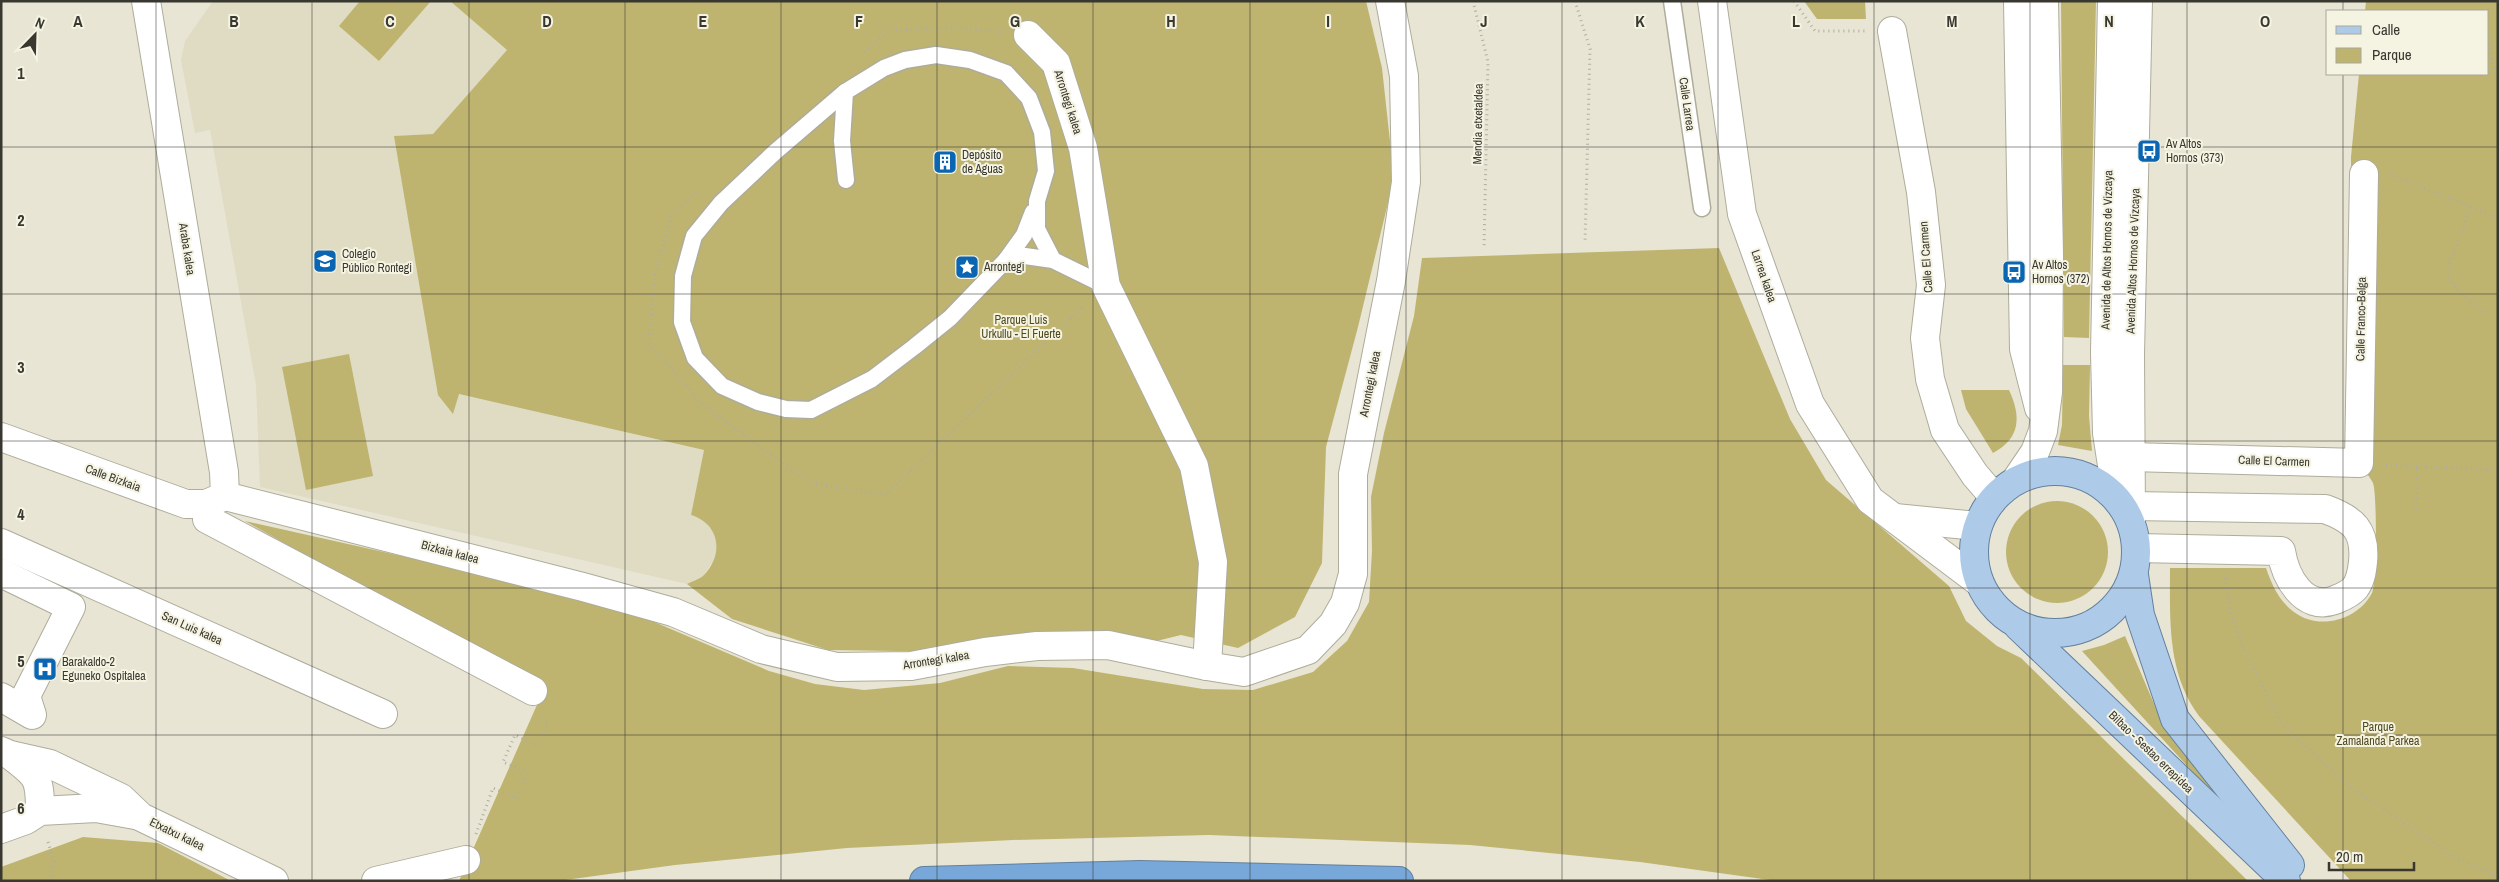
<svg xmlns="http://www.w3.org/2000/svg" width="2499" height="882" viewBox="0 0 2499 882" font-family="'Archivo Narrow',sans-serif">
<rect width="100%" height="100%" fill="#e8e5d4"/>
<!-- built -->
<path fill="#dfdcc3" d="M 213,1 L 450,1 L 507,50 L 433,134 L 394,136 L 453,414 L 458,394 L 704,450 L 691,515 L 701,518 L 712,529 L 718,546 L 713,561 L 703,576 L 687,584 L 260,487 L 256,385 L 210,130 L 195,133 L 181,60 L 185,41 Z"/>
<!-- green -->
<g fill="#beb46f">
<path d="M 360,1 L 431,1 L 379,61 L 339,26 Z"/>
<path d="M 450,1 L 1366,1 L 1382,68 L 1394,178 L 1358,327 L 1326,447 L 1322,563 L 1295,617 L 1238,648 L 1181,635 L 1103,654 L 828,650 L 732,619 L 687,584 C 692,581 700,579 704,575 C 724,554 720,524 691,515 L 704,450 L 459,394 L 453,414 L 438,395 L 394,136 L 433,134 L 507,50 Z"/>
<path d="M 1804,1 L 1865,1 L 1866,19 L 1817,19 Z"/>
<path d="M 2061,1 L 2096,1 L 2089,338 L 2064,337 Z"/>
<path d="M 2366,1 L 2498,1 L 2498,881 L 2351,881 L 2199,716 C 2167,672 2170,621 2170,568 L 2266,568 C 2272,585 2279,601 2294,612 C 2319,631 2358,620 2372,593 C 2377,583 2377,492 2373,483 C 2369,474 2358,465 2352,457 L 2351,157 L 2359,74 L 2488,74 L 2488,11 L 2365,11 Z"/>
<path d="M 1719,248 L 1790,419 L 1826,480 L 1949,586 L 1966,621 L 1997,646 L 2021,658 L 2248,881 L 1777,881 L 1640,862 L 1470,845 L 1209,835 L 1013,840 L 847,848 L 675,865 L 558,881 L 459,881 L 544,689 L 245,521 L 562,592 L 652,621 L 769,671 L 815,684 L 864,690 L 940,683 L 1008,666 L 1073,668 L 1203,689 L 1253,690 L 1313,672 L 1347,641 L 1369,602 L 1372,551 L 1371,497 L 1384,433 L 1414,316 L 1422,258 Z"/>
<path d="M 349,354 L 373,476 L 306,490 L 282,367 Z"/>
<path d="M 2063,365 L 2090,365 L 2089,416 L 2092,451 L 2058,445 L 2062,425 Z"/>
<path d="M 1961,390 L 2009,390 C 2021,416 2021,438 1993,453 L 1966,409 Z"/>
<circle cx="2057" cy="552" r="51"/>
<path d="M 2125,636 L 2161,720 L 2265,851 L 2082,651 L 2104,645 Z"/>
<path d="M 83,837 L 158,843 L 231,881 L 1,881 L 1,867 Z"/>
</g>
<g fill="none" stroke-linecap="round" stroke-linejoin="round">
<!-- lane casing -->
<g stroke="#aeac9b" stroke-width="19">
<g id="lane">
<path d="M 1672,1 L 1702,208"/>
<path d="M 845,92 L 775,152 L 721,203 L 694,236 L 683,276 L 682,322 L 695,358 L 722,386 L 758,402 L 786,409 L 811,410 L 872,379 L 914,347 L 950,318 L 1006,260 L 1025,256 L 1053,260 L 1106,286"/>
<path d="M 846,180 L 842,141 L 845,92 L 884,68 L 905,60 L 936,55 L 970,60 L 1006,73 L 1029,98 L 1042,132 L 1046,171 L 1037,201 L 1037,229 L 1053,260"/>
<path d="M 1006,260 L 1024,235 L 1033,212"/>
</g>
</g>
<!-- street casing -->
<g stroke="#aeac9b" stroke-width="30">
<g id="street">
<path d="M 146,1 L 224,472 L 225,496"/>
<path d="M 1712,1 L 1742,214 L 1810,404 L 1870,500 L 1979,582"/>
<path d="M 2018,1 L 2024,349 L 2039,408"/>
<path d="M 2112,1 L 2105,353 L 2107,433 L 2116,491"/>
<path d="M 1892,31 L 1921,192 L 1931,285 L 1925,338 L 1930,379 L 1945,430 L 1975,475 L 1994,497"/>
<path d="M 1,437 L 186,504 L 206,504 L 225,496"/>
<path d="M 2130,457 L 2359,463 L 2364,174"/>
<path d="M 2016,480 L 2035,452 L 2043,431 L 2048,392 L 2049,254 L 2044,1"/>
<path d="M 225,496 L 583,587 L 673,612 L 761,649 L 837,667 L 911,666 L 985,652 L 1037,646 L 1108,645 L 1207,666 L 1213,562 L 1194,466 L 1106,286 L 1083,148 L 1056,63 L 1028,35"/>
<path d="M 2131,506 L 2325,509 C 2353,519 2366,530 2363,562 C 2362,571 2361,580 2355,588 C 2350,594 2342,597 2335,600 C 2303,612 2285,576 2281,551 L 2137,548"/>
<path d="M 1895,518 L 1977,526"/>
<path d="M 207,519 L 533,691"/>
<path d="M 2131,521 L 2130,354 L 2138,1"/>
<path d="M 1,543 L 383,714"/>
<path d="M 1,573 L 71,607 L 26,696 L 32,715 L 1,697"/>
<path d="M 1207,666 L 1244,672 L 1308,650 L 1333,624 L 1345,603 L 1353,574 L 1353,474 L 1391,281 L 1406,182 L 1404,76 L 1390,1"/>
<path d="M 1,751 L 10,755 L 50,764 L 121,798 L 141,817 L 274,881"/>
<path d="M 10,755 C 37,776 40,776 40,811"/>
<path d="M 1,829 L 26,820 L 40,811 L 96,808 L 135,815"/>
<path d="M 376,881 L 466,860"/>
</g>
</g>
<!-- primary casing -->
<g stroke="#62809e" stroke-width="30">
<g id="primary">
<circle cx="2055" cy="552" r="81"/>
<path d="M 2134,575 L 2140,615 L 2175,719 L 2290,865"/>
<path d="M 2018,626 L 2286,881"/>
</g>
</g>
<!-- highway casing -->
<g stroke="#62809e" stroke-width="30">
<path id="highway" d="M 924,881 L 1140,875 L 1399,881"/>
</g>
<!-- path -->
<g stroke="#b0ad9f" stroke-width="3" stroke-dasharray="1 4" stroke-linecap="butt">
<path d="M 1473,1 L 1488,62 L 1484,248"/>
<path d="M 1575,1 L 1590,49 L 1585,242"/>
<path d="M 1794,1 L 1815,31 L 1865,31"/>
<path d="M 2498,38 L 2490,43 L 2489,48 L 2498,82"/>
<path d="M 864,52 L 889,30 L 959,28 L 1002,32"/>
<path d="M 2392,175 L 2498,218"/>
<path d="M 697,193 L 672,214 L 655,275 L 649,343 L 702,404 L 811,483 L 885,495 L 1084,306"/>
<path d="M 2471,207 L 2448,268 C 2447,287 2472,302 2486,313"/>
<path d="M 2386,465 L 2498,470"/>
<path d="M 2416,509 L 2417,466"/>
<path d="M 2226,578 L 2232,617 L 2245,652 L 2282,724 L 2350,787 L 2453,856 L 2498,877"/>
<path d="M 476,834 L 493,788 L 516,798 L 527,772 L 503,762 L 515,735 L 538,746 L 548,723 L 538,718"/>
<path d="M 48,842 L 54,862 L 50,881"/>
</g>
<!-- lane -->
<use href="#lane" stroke="#fff" stroke-width="16"/>
<!-- street -->
<use href="#street" stroke="#fff" stroke-width="28"/>
<!-- primary -->
<use href="#primary" stroke="#aecae9" stroke-width="28"/>
<!-- highway -->
<use href="#highway" stroke="#78a7da" stroke-width="28"/>
</g>
<!-- grid -->
<path fill="none" stroke="#383730" stroke-width="1" stroke-opacity="0.55" d="M 156,1 L 156,881M 312,1 L 312,881M 469,1 L 469,881M 625,1 L 625,881M 781,1 L 781,881M 937,1 L 937,881M 1093,1 L 1093,881M 1250,1 L 1250,881M 1406,1 L 1406,881M 1562,1 L 1562,881M 1718,1 L 1718,881M 1874,1 L 1874,881M 2030,1 L 2030,881M 2187,1 L 2187,881M 2343,1 L 2343,11M 2343,74 L 2343,881M 1,147 L 2498,147M 1,294 L 2498,294M 1,441 L 2498,441M 1,588 L 2498,588M 1,735 L 2498,735"/>
<!-- icons -->
<defs>
<g id="bus-square" transform="scale(1.25)"><rect x="-9" y="-9" width="18" height="18" rx="4" fill="#0a65b2" stroke="#f5f3e1"/><path d="M-5-6H5V4H4V6H2V4H-2V6H-4V4H-5ZM-3.5-4V0h7V-4ZM-3.5 1.2v1.5H-2V1.2ZM2 1.2v1.5H3.5V1.2Z" fill="#fff"/></g>
<g id="building-square" transform="scale(1.25)"><rect x="-9" y="-9" width="18" height="18" rx="4" fill="#0a65b2" stroke="#f5f3e1"/><path d="M-4-6H4V6H1V3H-1V6H-4ZM-2.5-4.3h1.7v1.8h-1.7ZM.8-4.3h1.7v1.8H.8ZM-2.5-1h1.7V.8h-1.7ZM.8-1h1.7V.8H.8Z" fill="#fff"/></g>
<g id="school-square" transform="scale(1.25)"><rect x="-9" y="-9" width="18" height="18" rx="4" fill="#0a65b2" stroke="#f5f3e1"/><path d="M0-5L7-2L0 1L-7-2ZM-4 1L0 2.5L4 1V4Q0 6-4 4Z" fill="#fff"/></g>
<g id="sight-square" transform="scale(1.25)"><rect x="-9" y="-9" width="18" height="18" rx="4" fill="#0a65b2" stroke="#f5f3e1"/><path d="M0-6L1.8-2.2L6-1.7L2.9 1.2L3.7 5.4L0 3.3L-3.7 5.4L-2.9 1.2L-6-1.7L-1.8-2.2Z" fill="#fff"/></g>
<g id="hospital-square" transform="scale(1.25)"><rect x="-9" y="-9" width="18" height="18" rx="4" fill="#0a65b2" stroke="#f5f3e1"/><path d="M-5-5h3v3.5h4V-5h3V5h-3V1.5h-4V5h-3Z" fill="#fff"/></g>
</defs>
<g fill-rule="evenodd">
<use href="#bus-square" x="2149" y="151"/>
<use href="#building-square" x="945" y="162"/>
<use href="#school-square" x="325" y="261"/>
<use href="#sight-square" x="967" y="267"/>
<use href="#bus-square" x="2014" y="272"/>
<use href="#hospital-square" x="45" y="669"/>
</g>
<g text-anchor="middle" dominant-baseline="central" stroke-width="4" stroke-linejoin="round" paint-order="stroke">
<!-- street labels -->
<g font-size="12" fill="#383730" stroke="#f5f3e1">
<text transform="translate(1068 102) rotate(72)">Arrontegi kalea</text>
<text transform="translate(1687 104) rotate(82)">Calle Larrea</text>
<text transform="translate(1478 124) rotate(-89)">Mendia etxetaldea</text>
<text transform="translate(187 249) rotate(81)">Araba kalea</text>
<text transform="translate(2107 250) rotate(-89)">Avenida de Altos Hornos de Vizcaya</text>
<text transform="translate(1926 257) rotate(-94)">Calle El Carmen</text>
<text transform="translate(2133 261) rotate(-88)">Avenida Altos Hornos de Vizcaya</text>
<text transform="translate(1764 276) rotate(71)">Larrea kalea</text>
<text transform="translate(2361 319) rotate(-89)">Calle Franco-Belga</text>
<text transform="translate(1370 384) rotate(-79)">Arrontegi kalea</text>
<text transform="translate(2274 461) rotate(2)">Calle El Carmen</text>
<text transform="translate(113 478) rotate(20)">Calle Bizkaia</text>
<text transform="translate(450 552) rotate(15)">Bizkaia kalea</text>
<text transform="translate(192 628) rotate(24)">San Luis kalea</text>
<text transform="translate(936 660) rotate(-9)">Arrontegi kalea</text>
<text transform="translate(2151 752) rotate(44)">Bilbao - Sestao errepidea</text>
<text transform="translate(177 834) rotate(26)">Etxatxu kalea</text>
</g>
<!-- poi labels -->
<g font-size="12" fill="#383730" stroke="#f5f3e1" text-anchor="start">
<text x="2166" y="144">Av Altos<tspan x="2166" dy="14">Hornos (373)</tspan></text>
<text x="962" y="155">Depósito<tspan x="962" dy="14">de Aguas</tspan></text>
<text x="342" y="254">Colegio<tspan x="342" dy="14">Público Rontegi</tspan></text>
<text x="2032" y="265">Av Altos<tspan x="2032" dy="14">Hornos (372)</tspan></text>
<text x="984" y="267">Arrontegi</text>
<text x="62" y="662">Barakaldo-2<tspan x="62" dy="14">Eguneko Ospitalea</tspan></text>
</g>
<!-- park labels -->
<g font-size="12" fill="#4f491f" stroke="#f5f3e1">
<text x="1021" y="320">Parque Luis<tspan x="1021" dy="14">Urkullu - El Fuerte</tspan></text>
<text x="2378" y="727">Parque<tspan x="2378" dy="14">Zamalanda Parkea</tspan></text>
</g>
</g>
<g font-size="16" text-anchor="middle" font-weight="bold" fill="#383730" stroke="#f5f3e1" stroke-width="4" stroke-linejoin="round" paint-order="stroke">
<text x="78" y="27">A</text>
<text x="234" y="27">B</text>
<text x="390" y="27">C</text>
<text x="547" y="27">D</text>
<text x="703" y="27">E</text>
<text x="859" y="27">F</text>
<text x="1015" y="27">G</text>
<text x="1171" y="27">H</text>
<text x="1328" y="27">I</text>
<text x="1484" y="27">J</text>
<text x="1640" y="27">K</text>
<text x="1796" y="27">L</text>
<text x="1952" y="27">M</text>
<text x="2109" y="27">N</text>
<text x="2265" y="27">O</text>
<text x="21" y="79">1</text>
<text x="21" y="226">2</text>
<text x="21" y="373">3</text>
<text x="21" y="520">4</text>
<text x="21" y="667">5</text>
<text x="21" y="814">6</text>
</g>
<!-- border -->
<rect width="2499" height="882" fill="none" stroke="#383730" stroke-width="5"/>
<!-- legend -->
<rect x="2326" y="10" width="162" height="65" fill="#f5f3e1" stroke="#a9a89a"/>
<rect x="2336" y="26" width="25" height="8" fill="#aecae9" stroke="#a9a89a"/>
<text x="2372" y="35" font-size="15" fill="#383730">Calle</text>
<rect x="2336" y="48" width="25" height="15" fill="#beb46f" stroke="#a9a89a"/>
<text x="2372" y="60" font-size="15" fill="#383730">Parque</text>
<!-- north arrow -->
<g transform="translate(35 35) rotate(23)" stroke="#f5f3e1" stroke-width="4" paint-order="stroke">
<path d="M0-4L9 19L0 12L-9 19Z" fill="#383730"/>
<text y="-8" font-size="14" font-weight="bold" text-anchor="middle" fill="#383730">N</text>
</g>
<!-- scale -->
<path d="M2329 862v8h85v-8" fill="none" stroke="#383730" stroke-width="2.5"/>
<text x="2336" y="862" font-size="15" fill="#383730" stroke="#f5f3e1" stroke-width="4" paint-order="stroke">20 m</text>
</svg>
